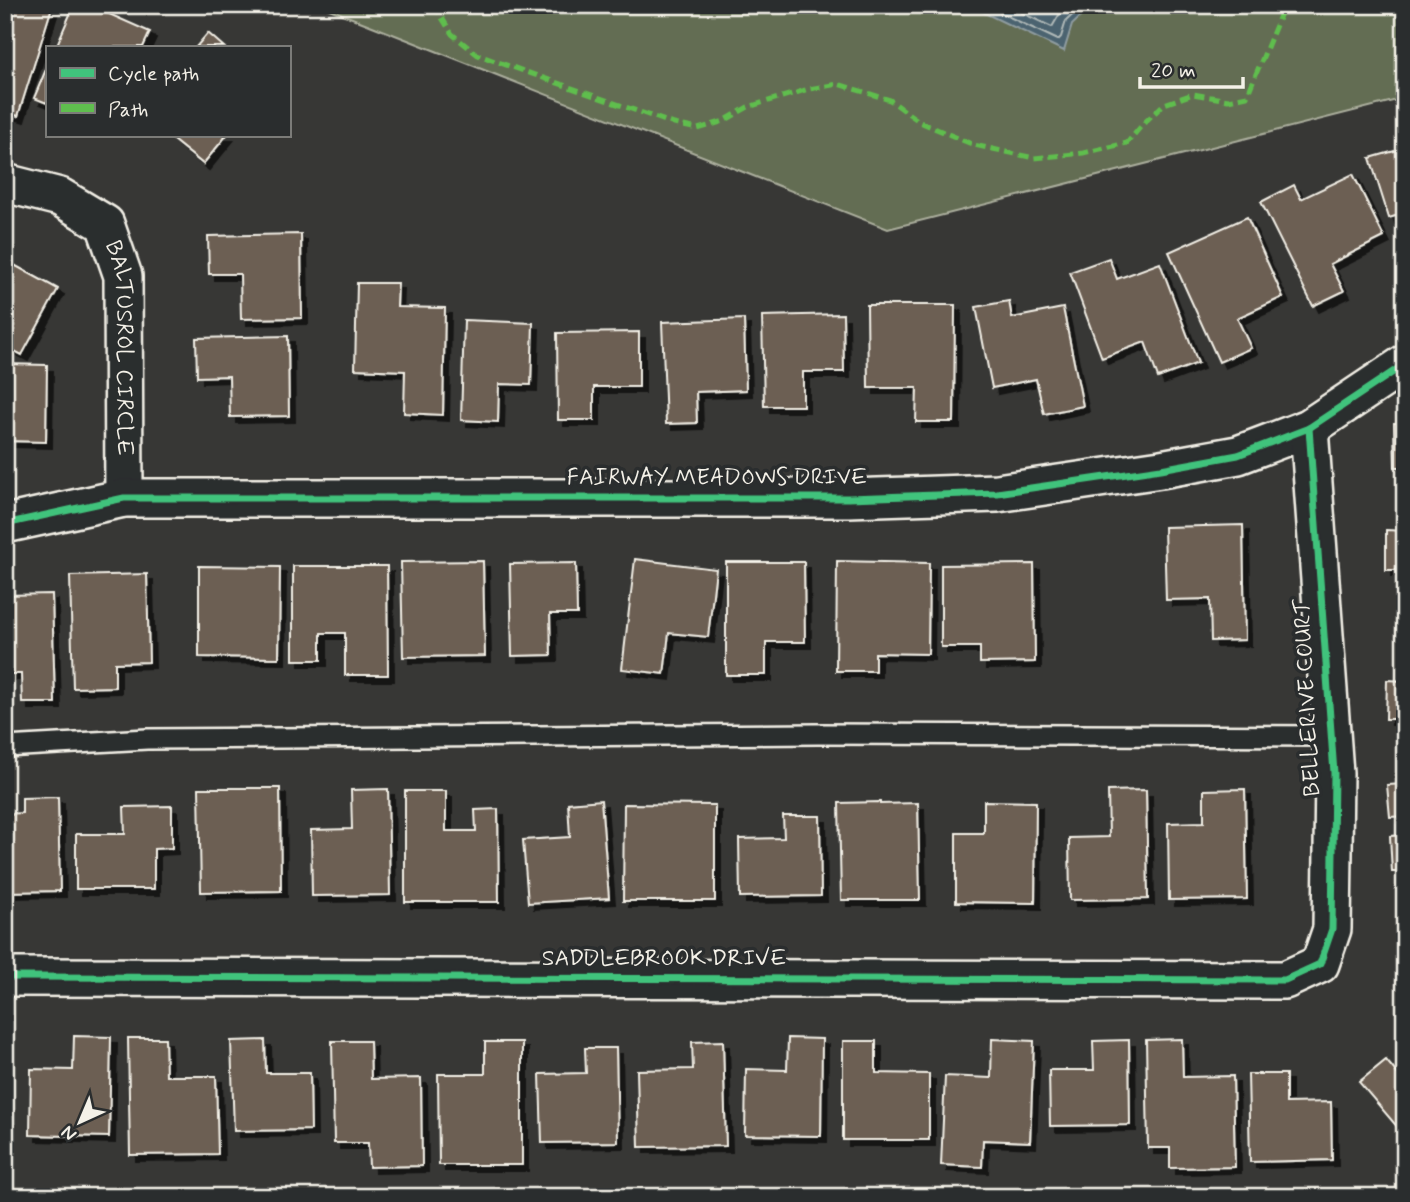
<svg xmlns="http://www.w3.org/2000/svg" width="1410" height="1202" viewBox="0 0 1410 1202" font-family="Mynerve,sans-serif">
<defs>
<filter id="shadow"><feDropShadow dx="6" dy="6" stdDeviation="0" flood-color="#0009"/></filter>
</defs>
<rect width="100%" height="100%" fill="#373735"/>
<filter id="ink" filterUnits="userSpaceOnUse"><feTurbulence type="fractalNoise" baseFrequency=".0143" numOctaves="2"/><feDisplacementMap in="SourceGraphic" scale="14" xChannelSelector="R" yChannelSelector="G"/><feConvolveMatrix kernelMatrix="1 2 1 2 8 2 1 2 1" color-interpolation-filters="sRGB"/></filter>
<g filter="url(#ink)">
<!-- green -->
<path fill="#646d53" stroke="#acaf9e" stroke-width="2" d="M 319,5 L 1405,5 L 1405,98 L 888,229 Z"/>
<!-- water -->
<path fill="#4b6470" stroke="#8f9ca0" stroke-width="2" d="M 968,5 L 1093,5 L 1072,25 L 1064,51 Z"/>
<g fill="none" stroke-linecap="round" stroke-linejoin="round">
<!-- shore -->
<g stroke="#b0b9b8" stroke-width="2">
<path d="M 984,5 L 1058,40 L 1061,37 L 1066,21 L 1083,5"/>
<path d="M 1005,5 L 1052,27 L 1059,15 L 1070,5"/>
</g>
</g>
<!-- building -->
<g fill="#6c5e53" stroke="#f4f1e8" stroke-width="2" filter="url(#shadow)">
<path d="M 5,5 L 45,5 L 52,7 L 18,116 L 5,112 Z"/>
<path d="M 74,5 L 89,5 L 150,32 L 143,47 L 56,47 Z"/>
<path d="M 208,33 L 224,47 L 196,47 Z"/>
<path d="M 47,67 L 47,103 L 34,98 Z"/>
<path d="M 177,135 L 227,135 L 203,164 L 173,140 Z"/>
<path d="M 1405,148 L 1405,213 L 1389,218 L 1370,158 Z"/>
<path d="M 1353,174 L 1384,237 L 1330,264 L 1344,291 L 1313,306 L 1261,202 L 1294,185 L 1301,199 Z"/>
<path d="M 1247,217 L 1283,297 L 1237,318 L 1251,348 L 1219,362 L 1169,252 Z"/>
<path d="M 301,234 L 302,318 L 241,319 L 240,274 L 209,274 L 208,236 Z"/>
<path d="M 1109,258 L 1117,279 L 1160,263 L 1198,363 L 1158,378 L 1145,342 L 1102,358 L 1070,272 Z"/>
<path d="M 5,260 L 58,289 L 22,355 L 5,346 Z"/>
<path d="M 357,283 L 398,283 L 397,307 L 445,308 L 443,415 L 404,413 L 405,371 L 355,369 Z"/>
<path d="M 1009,301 L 1012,318 L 1063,308 L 1083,406 L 1044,414 L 1036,379 L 992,388 L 976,307 Z"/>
<path d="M 867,305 L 955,305 L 954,422 L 916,422 L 917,388 L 868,388 Z"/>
<path d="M 843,314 L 844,372 L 803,372 L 803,406 L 764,406 L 762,316 Z"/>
<path d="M 744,319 L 746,390 L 696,392 L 697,423 L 666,424 L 662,322 Z"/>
<path d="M 464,320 L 533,323 L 531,385 L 499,384 L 498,422 L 461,420 Z"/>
<path d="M 639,332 L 639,387 L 594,387 L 594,420 L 558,420 L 557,333 Z"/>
<path d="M 288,336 L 289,416 L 230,417 L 229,376 L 197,377 L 196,338 Z"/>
<path d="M 5,364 L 47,365 L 46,442 L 5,441 Z"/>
<path d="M 1394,423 L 1405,423 L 1405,467 L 1395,467 Z"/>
<path d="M 1243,525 L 1245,640 L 1211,641 L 1210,599 L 1166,600 L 1164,527 Z"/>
<path d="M 1386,530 L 1405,531 L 1405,570 L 1386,570 Z"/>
<path d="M 635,559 L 716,569 L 708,637 L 669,633 L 664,674 L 622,669 Z"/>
<path d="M 483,561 L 485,656 L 403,657 L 401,562 Z"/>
<path d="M 837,561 L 929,563 L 928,654 L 875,653 L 875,671 L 836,671 Z"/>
<path d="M 726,562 L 804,562 L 805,642 L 766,642 L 766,675 L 726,675 Z"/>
<path d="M 576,563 L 577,614 L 550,614 L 551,655 L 512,656 L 510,564 Z"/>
<path d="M 1034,564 L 1035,662 L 980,663 L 980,647 L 941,647 L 941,565 Z"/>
<path d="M 199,566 L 280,567 L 279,658 L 199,657 Z"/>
<path d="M 293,566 L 387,566 L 388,675 L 345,675 L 345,633 L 321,633 L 321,660 L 293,660 Z"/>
<path d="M 147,574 L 149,662 L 115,663 L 115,687 L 73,688 L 70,576 Z"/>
<path d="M 52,594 L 55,703 L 22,703 L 21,674 L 5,674 L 5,595 Z"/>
<path d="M 1387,680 L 1405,681 L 1405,719 L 1386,719 Z"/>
<path d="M 1405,784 L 1405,816 L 1390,817 L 1387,785 Z"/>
<path d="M 199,788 L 280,788 L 281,891 L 201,892 Z"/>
<path d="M 388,789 L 390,895 L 312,896 L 311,830 L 352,829 L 351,790 Z"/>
<path d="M 1245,789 L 1247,899 L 1169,900 L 1168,823 L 1204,822 L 1204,790 Z"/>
<path d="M 1146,790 L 1148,899 L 1070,900 L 1069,838 L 1109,837 L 1108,791 Z"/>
<path d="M 405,791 L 446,791 L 446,831 L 476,831 L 475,810 L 498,809 L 499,902 L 405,902 Z"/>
<path d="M 58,797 L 60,891 L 5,892 L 5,814 L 22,813 L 22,798 Z"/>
<path d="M 601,800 L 609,898 L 528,903 L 523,840 L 570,837 L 568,803 Z"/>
<path d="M 984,801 L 1036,802 L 1035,903 L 956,902 L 956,833 L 984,833 Z"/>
<path d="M 880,802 L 880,804 L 918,803 L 920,900 L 841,900 L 839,803 Z"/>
<path d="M 624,804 L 715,805 L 715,901 L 623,901 Z"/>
<path d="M 172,806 L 172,848 L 154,849 L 154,889 L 76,889 L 76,834 L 125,834 L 124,807 Z"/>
<path d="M 783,816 L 820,816 L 821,896 L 740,897 L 739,839 L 784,838 Z"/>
<path d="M 1405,835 L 1405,872 L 1392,872 L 1390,836 Z"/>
<path d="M 74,1036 L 111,1037 L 109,1137 L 30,1135 L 31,1069 L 73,1070 Z"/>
<path d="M 128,1038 L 165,1038 L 166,1076 L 216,1076 L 218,1154 L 130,1155 Z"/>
<path d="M 788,1038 L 822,1039 L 821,1136 L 745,1135 L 746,1069 L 787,1070 Z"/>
<path d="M 992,1039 L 1034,1041 L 1030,1142 L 983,1140 L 982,1167 L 941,1165 L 945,1076 L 991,1078 Z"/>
<path d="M 1182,1039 L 1183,1077 L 1233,1076 L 1235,1167 L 1170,1168 L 1170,1148 L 1148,1148 L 1146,1040 Z"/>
<path d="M 265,1040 L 266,1073 L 310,1073 L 311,1130 L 234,1131 L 231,1041 Z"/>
<path d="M 1129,1040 L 1130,1125 L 1050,1126 L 1049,1070 L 1094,1070 L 1093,1041 Z"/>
<path d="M 332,1041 L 370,1041 L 371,1079 L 421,1078 L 422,1166 L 369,1167 L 368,1143 L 334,1143 Z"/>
<path d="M 723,1041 L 726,1146 L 639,1147 L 637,1070 L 693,1069 L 692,1042 Z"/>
<path d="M 843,1041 L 876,1041 L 876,1073 L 929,1074 L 929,1140 L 843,1140 Z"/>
<path d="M 485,1042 L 522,1042 L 522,1165 L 439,1165 L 438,1074 L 485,1074 Z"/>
<path d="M 585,1048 L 616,1048 L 618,1142 L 542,1143 L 540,1074 L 586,1073 Z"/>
<path d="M 1386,1060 L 1405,1083 L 1405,1136 L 1359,1082 Z"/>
<path d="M 1248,1074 L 1286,1074 L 1286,1103 L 1331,1102 L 1332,1160 L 1250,1162 Z"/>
</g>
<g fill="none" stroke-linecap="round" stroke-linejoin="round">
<!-- service casing -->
<g stroke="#f4f1e8" stroke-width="24">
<path id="service" d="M 5,747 L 147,739 L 818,734 L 1331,736"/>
</g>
<!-- minor casing -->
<g stroke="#f4f1e8" stroke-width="42">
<g id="minor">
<path id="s1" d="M 5,183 L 60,197 L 105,224 L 123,276 L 124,498"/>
<path d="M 5,524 L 124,498 L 848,498 L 997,493 L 1161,469 L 1238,455 L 1309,428 L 1405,364"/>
<path d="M 5,977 L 1285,980 L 1320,964 L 1332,929 L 1334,773 L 1309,428"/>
</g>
</g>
<!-- service -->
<use href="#service" stroke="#2a2d2e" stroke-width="19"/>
<!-- minor -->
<use href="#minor" stroke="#2a2d2e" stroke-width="37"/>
<!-- quiet -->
<path stroke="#5fbe4e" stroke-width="5" stroke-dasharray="10 5" stroke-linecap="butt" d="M 434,5 L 452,34 L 478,55 L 674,124 L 698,129 L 724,121 L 748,107 L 809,89 L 838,84 L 890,100 L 920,122 L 974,145 L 1034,158 L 1083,153 L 1127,143 L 1143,124 L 1164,104 L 1193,94 L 1228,100 L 1247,96 L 1281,13 L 1290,5"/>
<!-- cycleway casing -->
<g stroke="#2a2d2e" stroke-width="11">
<g id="cycleway">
<path d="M 5,524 L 124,498 L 848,498 L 997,493 L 1161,469 L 1238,455 L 1309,428 L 1405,364"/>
<path d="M 5,977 L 1285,980 L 1320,964 L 1332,929 L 1334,773 L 1309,428"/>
</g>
</g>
<!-- cycleway -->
<use href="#cycleway" stroke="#40c37c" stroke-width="7"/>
</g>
</g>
<g text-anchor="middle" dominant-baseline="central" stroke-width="7" stroke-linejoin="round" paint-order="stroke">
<!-- street labels -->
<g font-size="23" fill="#f4f1e8" stroke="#2a2d2e">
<text stroke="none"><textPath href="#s1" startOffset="236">BALTUSROL CIRCLE</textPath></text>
<text x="717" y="478">FAIRWAY MEADOWS DRIVE</text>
<text transform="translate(1308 698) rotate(-93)">BELLERIVE COURT</text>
<text x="664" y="959">SADDLEBROOK DRIVE</text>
</g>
</g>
<!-- margin -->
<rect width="1410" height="1202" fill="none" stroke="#2a2d2e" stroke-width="28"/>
<rect x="14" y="14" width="1382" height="1174" fill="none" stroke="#f4f1e8" stroke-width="2.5" filter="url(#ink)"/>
<!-- legend -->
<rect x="46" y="46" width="245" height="91" fill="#2a2d2e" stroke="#7b7b78" stroke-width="2"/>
<rect x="60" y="68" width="35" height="10" fill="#40c37c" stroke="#7b7b78" stroke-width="2"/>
<text x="108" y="80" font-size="21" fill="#f4f1e8">Cycle path</text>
<rect x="60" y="103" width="35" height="10" fill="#5fbe4e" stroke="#7b7b78" stroke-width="2"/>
<text x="108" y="116" font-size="21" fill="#f4f1e8">Path</text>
<!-- north arrow -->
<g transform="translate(80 1122) rotate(224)" stroke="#2a2d2e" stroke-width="5" paint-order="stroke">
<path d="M0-5L12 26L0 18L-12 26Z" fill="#f4f1e8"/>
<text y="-10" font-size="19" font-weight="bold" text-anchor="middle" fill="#f4f1e8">N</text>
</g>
<!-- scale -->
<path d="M1140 77v10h103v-10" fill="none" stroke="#f4f1e8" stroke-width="3.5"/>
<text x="1151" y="77" font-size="21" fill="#f4f1e8" stroke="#2a2d2e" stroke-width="5" paint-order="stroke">20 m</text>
</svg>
